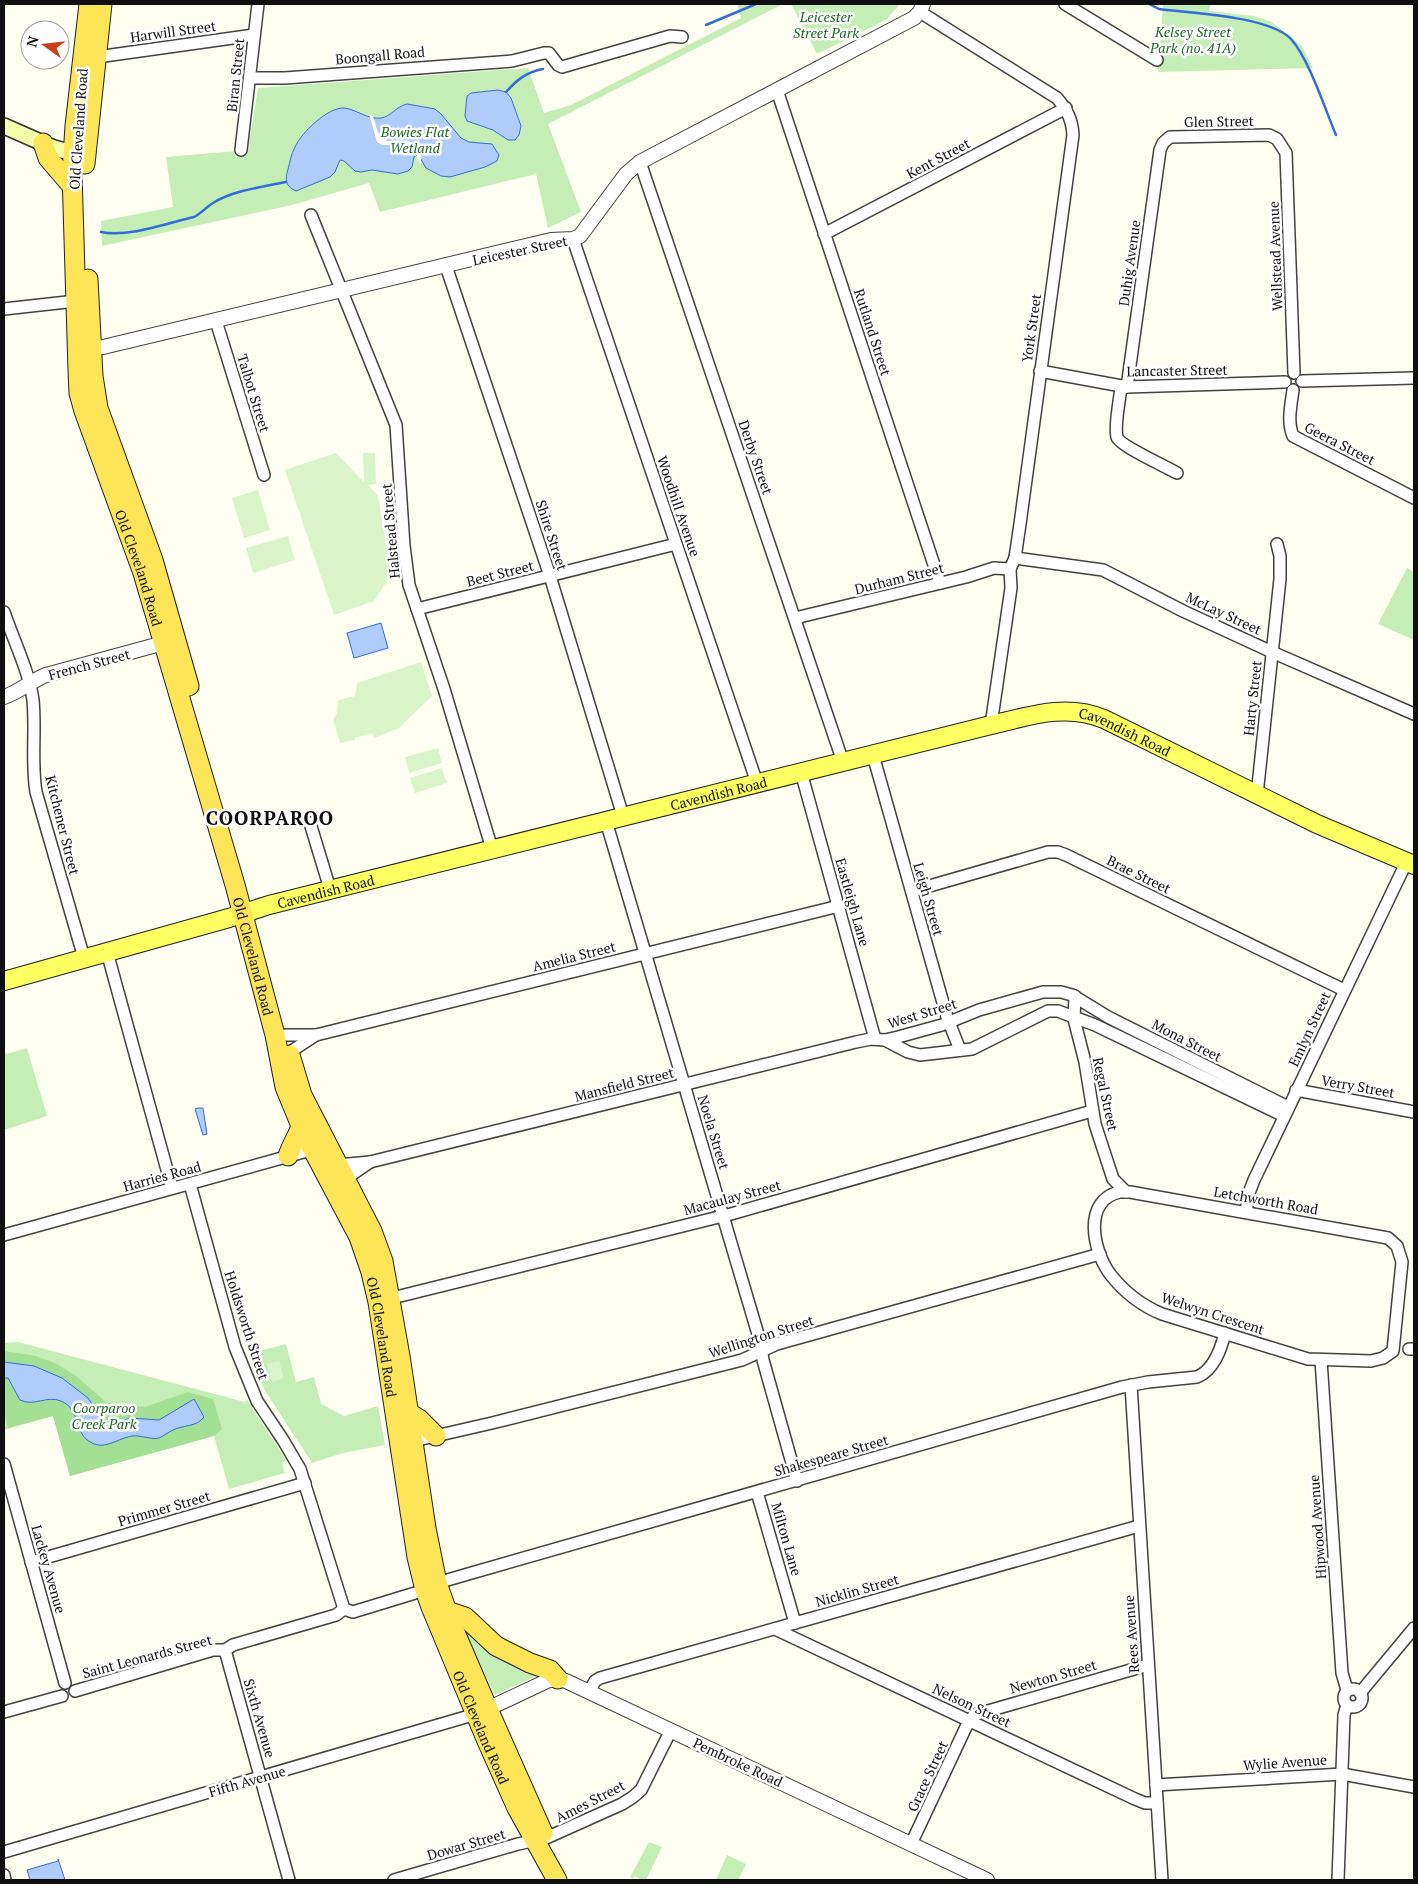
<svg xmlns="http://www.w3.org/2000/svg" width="1418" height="1884" viewBox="0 0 1418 1884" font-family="'PT Serif',serif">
<rect width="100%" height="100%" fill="#fefff0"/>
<!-- green -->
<g fill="#c5edb6">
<path d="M 737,4 L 783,4 L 548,124 L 581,212 L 548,228 L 536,174 L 380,212 L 369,183 L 292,205 L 102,246 L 101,221 L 173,207 L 166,157 L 248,150 L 258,88 L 528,68 L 544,113 L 571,105 L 741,18 Z"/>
<path d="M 791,4 L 900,4 L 886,20 L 817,54 Z"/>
<path d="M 1163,4 L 1211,4 L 1209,11 L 1254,16 L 1272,22 L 1302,46 L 1313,68 L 1158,72 Z"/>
<path d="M 1407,568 L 1414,572 L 1414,640 L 1378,624 Z"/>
<path d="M 4,1048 L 6,1054 L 27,1048 L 47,1116 L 4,1130 Z"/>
<path d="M 18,1342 L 245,1402 L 247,1400 L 284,1457 L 286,1461 L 282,1463 L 285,1473 L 229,1489 L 214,1436 L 70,1476 L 53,1416 L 4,1430 L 4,1343 Z"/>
<path d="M 286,1344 L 296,1382 L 314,1377 L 321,1404 L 344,1416 L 378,1406 L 385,1445 L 343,1453 L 312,1463 L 264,1389 L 247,1354 Z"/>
<path d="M 460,1619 L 542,1673 L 495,1695 L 462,1629 Z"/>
<path d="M 649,1842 L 662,1847 L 646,1880 L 638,1880 L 639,1878 L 635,1876 L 633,1879 L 630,1877 Z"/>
<path d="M 727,1855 L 746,1864 L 738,1880 L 716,1880 Z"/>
</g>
<!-- forest -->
<path fill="#a3df94" d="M 4,1351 L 36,1356 L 57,1364 L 76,1376 L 107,1403 L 145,1407 L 188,1392 L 213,1399 L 222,1429 L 214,1436 L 70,1476 L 53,1416 L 8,1428 L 4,1411 Z"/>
<!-- pitch -->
<g fill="#daf4c9">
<path d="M 336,453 L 364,482 L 363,453 L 375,453 L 376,484 L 368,485 L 378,496 L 391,575 L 374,601 L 334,615 L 285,470 Z"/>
<path d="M 258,490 L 270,530 L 244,538 L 232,498 Z"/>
<path d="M 288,536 L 295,560 L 253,573 L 246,548 Z"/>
<path d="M 421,662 L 432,696 L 399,728 L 374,738 L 372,733 L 355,738 L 355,740 L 340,743 L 333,720 L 337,713 L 338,700 L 355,696 L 357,683 Z"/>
<path d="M 438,748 L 442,763 L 409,773 L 405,757 Z"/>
<path d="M 442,768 L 447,783 L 415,793 L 410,778 Z"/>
<path d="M 279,1361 L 284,1378 L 272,1382 L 267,1364 Z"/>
</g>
<!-- water -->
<g fill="#b0ccfb" stroke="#316cd8">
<path d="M 498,90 L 506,92 L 511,98 L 521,126 L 519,135 L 515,140 L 508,140 L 493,130 L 467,121 L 465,116 L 467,96 L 471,93 Z"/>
<path d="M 407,104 L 435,109 L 441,114 L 461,138 L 469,142 L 492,144 L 499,155 L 497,161 L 485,167 L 450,177 L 441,176 L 426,168 L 418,154 L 414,157 L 412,167 L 408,171 L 398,174 L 372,170 L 361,172 L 355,171 L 344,161 L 340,160 L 335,172 L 330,177 L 296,191 C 285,186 285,180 288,169 C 290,162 291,154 295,147 C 301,133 328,107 344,108 C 356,109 368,120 381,118 C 390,117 397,106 407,104 Z"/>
<path d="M 381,623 L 388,648 L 354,658 L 347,633 Z"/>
<path d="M 198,1108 L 203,1108 L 207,1134 L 203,1135 L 195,1109 Z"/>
<path d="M 4,1362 L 34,1366 L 62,1378 L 88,1398 L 103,1420 L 109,1422 L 116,1423 L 130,1418 L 159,1420 L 194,1399 L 204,1417 C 197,1427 183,1425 173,1430 C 168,1432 164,1436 159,1438 C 152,1440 141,1435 132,1436 C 119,1438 105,1450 92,1443 C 73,1434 81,1409 61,1401 C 47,1395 34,1407 20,1400 L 8,1378 L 4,1378 Z"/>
<path d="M 58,1859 L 65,1880 L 30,1880 L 27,1870 L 58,1861 Z"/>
</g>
<!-- pier -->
<path fill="#fefff0" d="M 369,114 L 373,116 L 378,133 L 384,135 L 387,141 L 408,141 L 418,146 L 421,151 L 421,165 L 417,158 L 417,151 L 410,145 L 382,145 L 377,142 Z"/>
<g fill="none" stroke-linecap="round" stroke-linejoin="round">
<!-- stream -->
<g stroke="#316cd8" stroke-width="2.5">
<path d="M 1149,4 L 1159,9 C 1190,13 1269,16 1291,39 C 1309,59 1325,109 1336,135"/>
<path d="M 706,25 L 756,4"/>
<path d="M 506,92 C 517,80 526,72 543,69"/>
<path d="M 101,232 C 127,238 168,223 194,217 C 202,213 206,207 213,203 C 234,190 263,187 286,182"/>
</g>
<!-- minor casing -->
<g stroke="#424242" stroke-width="14">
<g id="minor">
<path d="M 1065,4 L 1157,60"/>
<path d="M 920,12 L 1057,98 C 1067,110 1072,119 1073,135 L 1020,524 L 1015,558 L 1010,569 L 1011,588 L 991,725"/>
<path d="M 97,57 L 254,35"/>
<path d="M 250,78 L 285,78 L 512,61 L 544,53 L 549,53 L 558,65 L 562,67 L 670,36 L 682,37"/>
<path d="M 777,90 L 940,583"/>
<path d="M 241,150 L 258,4"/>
<path d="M 640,162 L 843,762"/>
<path d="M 311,215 L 396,425 L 404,546 L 409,585 L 444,689 L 492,849"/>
<path d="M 824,234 L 1066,108"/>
<path d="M 573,239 L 757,783"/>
<path d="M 446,266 L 550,576 L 623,816"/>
<path d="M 4,309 L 76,301"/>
<path d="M 216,321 L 264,475"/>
<path d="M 1040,371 L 1127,387 L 1285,382"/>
<path d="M 1302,381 L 1414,378"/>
<path d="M 1121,386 C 1120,400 1114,425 1117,437 C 1120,446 1165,466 1177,473"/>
<path d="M 1127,387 L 1160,150 L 1163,143 L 1170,137 L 1269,135 L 1277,139 L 1286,153 L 1294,373"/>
<path d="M 1293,390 C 1291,405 1287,422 1293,436 L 1414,498"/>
<path d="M 1015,558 L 1103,570 L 1183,611 L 1272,652 L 1414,714"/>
<path d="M 417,609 L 676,544"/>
<path d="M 4,612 C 13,639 29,671 33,700 C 36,731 31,762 36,792 L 84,958"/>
<path d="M 795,618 L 966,577 L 994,568 L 1010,569"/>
<path d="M 873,755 L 947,1017 L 960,1050"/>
<path d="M 801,772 L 875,1039"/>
<path d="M 1257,795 L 1280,579 L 1280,556 L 1277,544"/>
<path d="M 606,821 L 760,1341 L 763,1360 L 797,1481"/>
<path d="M 310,823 L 330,889"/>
<path d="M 912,891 L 1048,852 L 1058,852 L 1066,855 L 1344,990"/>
<path d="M 107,952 L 172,1188"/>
<path d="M 1075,996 L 1074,1019 L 1085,1062 L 1095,1124 L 1113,1179 L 1126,1192"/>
<path d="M 285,1035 L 316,1035"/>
<path d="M 885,1040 L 908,1052 L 920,1055 L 972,1049 L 1048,1011 L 1058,1011 L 1095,1025 L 1284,1116"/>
<path d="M 290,1052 L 316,1035 L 839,906"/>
<path d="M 1296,1090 L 1414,1112"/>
<path d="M 338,1165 L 370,1162 L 856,1042 L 871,1039 L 885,1040 L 898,1037 L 942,1025 L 979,1010 L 1043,992 L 1061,992 L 1072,995 L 1108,1017 L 1288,1107"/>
<path d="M 346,1180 L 354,1173 L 370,1162"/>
<path d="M 190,1184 L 235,1347 L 257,1401 L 283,1440 L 300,1469 L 344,1609"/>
<path d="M 1120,1192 L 1130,1192 L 1388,1238 L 1397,1246 L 1402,1262 L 1393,1351 L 1383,1358 L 1371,1361 L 1308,1359 L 1162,1314 C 1140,1305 1124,1292 1110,1274 C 1093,1251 1082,1200 1120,1192 Z"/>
<path d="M 1246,1212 L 1249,1193 L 1254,1180 L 1407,861"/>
<path d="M 4,1235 L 318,1148"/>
<path d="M 384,1300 L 731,1214 L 1092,1111"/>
<path d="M 1409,1349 L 1414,1349"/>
<path d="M 1321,1360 L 1342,1673 L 1347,1690"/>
<path d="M 1131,1385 L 1162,1880"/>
<path d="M 409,1442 L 492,1423 L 742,1360 L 777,1344 L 1100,1254"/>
<path d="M 4,1464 L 65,1683"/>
<path d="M 757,1492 L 795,1623"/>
<path d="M 31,1562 L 305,1483"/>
<path d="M 344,1609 L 353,1612 L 425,1590 L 437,1583 L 475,1572 L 1122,1387 L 1148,1382 L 1197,1377 C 1214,1370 1221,1349 1225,1333"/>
<path d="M 775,1629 L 1135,1799 L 1145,1803 L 1157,1803"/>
<path d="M 225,1650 L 289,1880"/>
<circle cx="1353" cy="1698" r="9"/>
<path d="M 75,1691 L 213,1650 L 225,1650 L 233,1645 L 336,1615 L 344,1609"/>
<path d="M 589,1692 L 595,1681 L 600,1678 L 1139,1526"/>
<path d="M 1360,1693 L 1414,1628"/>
<path d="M 4,1712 L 62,1696"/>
<path d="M 1156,1785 L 1342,1774 L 1414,1787"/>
<path d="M 911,1844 L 966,1727 L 974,1715 L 1148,1665"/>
<path d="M 4,1852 L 476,1714"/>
<path d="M 4,1875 L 5,1880"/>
<path d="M 394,1880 L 518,1844 L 546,1838 L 622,1804 L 633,1797 L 641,1790 L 671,1730"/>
<path d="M 1338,1880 L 1344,1715 L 1347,1705"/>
</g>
</g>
<!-- tertiary casing -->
<g stroke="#424242" stroke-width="16">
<g id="tertiary">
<path d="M 83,348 L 103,347 L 551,240 L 573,239 L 580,236 L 626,174 L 640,162 L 914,18 L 920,12 L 923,4"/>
<path d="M 4,697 C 19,692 31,681 46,675 L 171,641"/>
<path d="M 481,1712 L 549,1680 L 558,1679 L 566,1681 L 987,1880"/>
</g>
</g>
<!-- secondary casing -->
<g stroke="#313131" stroke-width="18">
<path id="secondary" d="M 4,126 L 54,148 L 84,156"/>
</g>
<!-- primary casing -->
<g stroke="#202020" stroke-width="20">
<g id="primary">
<path id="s1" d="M 4,981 L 229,918 L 269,905 L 991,725 C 1029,716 1066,703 1104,719 L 1317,824 L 1414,865"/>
</g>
</g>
<!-- trunk casing -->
<g stroke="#202020" stroke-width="21">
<g id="trunk">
<path id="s2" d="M 89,4 L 75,126 L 72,173 L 78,370 L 79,393 L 84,411 L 143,573 L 235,885 L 275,1035 L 285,1087 L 304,1133 L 359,1237 L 371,1272 L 378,1302 L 417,1557 L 425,1590 L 431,1607 L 487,1741 L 517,1808 L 557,1880"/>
<path d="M 43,143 L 48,158 L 72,186"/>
<path d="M 85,164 L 102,4"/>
<path d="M 88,279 L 93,376 L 98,408 L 153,560 L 189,686"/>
<path d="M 290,1055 L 302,1095 L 372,1231 L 383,1261 L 400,1356 L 426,1528 L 437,1583 L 451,1623 L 488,1709 L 543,1833"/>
<path d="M 288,1156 C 291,1146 297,1137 301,1127"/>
<path d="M 409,1413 L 419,1419 L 436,1436"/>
<path d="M 447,1611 L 465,1617 L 496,1646 L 530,1663 L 550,1670 L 558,1679"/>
</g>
</g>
<!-- minor -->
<use href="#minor" stroke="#fff" stroke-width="11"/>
<!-- tertiary -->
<use href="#tertiary" stroke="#fff" stroke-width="14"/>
<!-- secondary -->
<use href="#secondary" stroke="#f3ffab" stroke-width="15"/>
<!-- primary -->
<use href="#primary" stroke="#feff60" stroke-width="18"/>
<!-- trunk -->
<use href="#trunk" stroke="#fee557" stroke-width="19"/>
</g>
<g text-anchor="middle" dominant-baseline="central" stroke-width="5" stroke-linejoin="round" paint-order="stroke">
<!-- park labels -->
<g font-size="14" font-style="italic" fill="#196c1d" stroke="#fff">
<text x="826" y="16">Leicester<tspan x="826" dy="16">Street Park</tspan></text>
<text x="1193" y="31">Kelsey Street<tspan x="1193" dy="16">Park (no. 41A)</tspan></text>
<text x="415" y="131">Bowies Flat<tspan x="415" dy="16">Wetland</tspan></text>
<text x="104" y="1407">Coorparoo<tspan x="104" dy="16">Creek Park</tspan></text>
</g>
<!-- street labels -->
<g font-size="14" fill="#0f0f0f" stroke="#fff">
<text transform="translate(173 31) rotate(-8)">Harwill Street</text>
<text transform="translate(380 55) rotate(-5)">Boongall Road</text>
<text transform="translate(235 75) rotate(-84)">Biran Street</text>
<text transform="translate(1219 121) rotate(-1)">Glen Street</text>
<text transform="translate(78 129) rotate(-86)">Old Cleveland Road</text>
<text transform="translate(938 158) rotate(-28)">Kent Street</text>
<text transform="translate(520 250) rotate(-12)">Leicester Street</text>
<text transform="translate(1275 256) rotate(-92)">Wellstead Avenue</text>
<text transform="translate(1129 263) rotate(-82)">Duhig Avenue</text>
<text transform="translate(1031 328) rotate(-82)">York Street</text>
<text transform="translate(873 332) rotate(72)">Rutland Street</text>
<text transform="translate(1177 370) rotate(-1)">Lancaster Street</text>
<text transform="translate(254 393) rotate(73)">Talbot Street</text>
<text transform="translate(1340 443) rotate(27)">Geera Street</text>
<text transform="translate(756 457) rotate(71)">Derby Street</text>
<text transform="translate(679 506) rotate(71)">Woodhill Avenue</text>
<text transform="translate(390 531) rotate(-95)">Halstead Street</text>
<text transform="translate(552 535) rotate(72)">Shire Street</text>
<text stroke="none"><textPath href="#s2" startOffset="575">Old Cleveland Road</textPath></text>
<text transform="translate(500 573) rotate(-14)">Beet Street</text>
<text transform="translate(899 578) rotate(-14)">Durham Street</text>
<text transform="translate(1224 613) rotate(25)">McLay Street</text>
<text transform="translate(89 664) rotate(-15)">French Street</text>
<text transform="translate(1252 698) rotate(-84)">Harty Street</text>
<text stroke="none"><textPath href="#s1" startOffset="1159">Cavendish Road</textPath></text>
<text stroke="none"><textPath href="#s1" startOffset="739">Cavendish Road</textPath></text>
<text transform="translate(63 825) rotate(76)">Kitchener Street</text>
<text transform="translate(1139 874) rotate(26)">Brae Street</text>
<text stroke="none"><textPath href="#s1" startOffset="334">Cavendish Road</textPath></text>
<text transform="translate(929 899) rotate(74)">Leigh Street</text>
<text transform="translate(853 902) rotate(74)">Eastleigh Lane</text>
<text transform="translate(574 956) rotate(-14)">Amelia Street</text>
<text stroke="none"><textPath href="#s2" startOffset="980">Old Cleveland Road</textPath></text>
<text transform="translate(922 1013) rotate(-17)">West Street</text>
<text transform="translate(1309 1029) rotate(-65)">Emlyn Street</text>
<text transform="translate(1187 1040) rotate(27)">Mona Street</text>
<text transform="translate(624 1084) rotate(-14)">Mansfield Street</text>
<text transform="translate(1358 1086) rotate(10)">Verry Street</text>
<text transform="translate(1106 1094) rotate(78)">Regal Street</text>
<text transform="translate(714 1132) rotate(73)">Noela Street</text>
<text transform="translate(162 1176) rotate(-15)">Harries Road</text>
<text transform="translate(732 1197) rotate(-15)">Macaulay Street</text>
<text transform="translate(1266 1200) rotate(10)">Letchworth Road</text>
<text transform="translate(1213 1313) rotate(18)">Welwyn Crescent</text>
<text transform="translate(247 1325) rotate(72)">Holdsworth Street</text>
<text transform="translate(761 1336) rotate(-18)">Wellington Street</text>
<text stroke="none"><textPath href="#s2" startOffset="1385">Old Cleveland Road</textPath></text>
<text transform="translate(831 1455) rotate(-16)">Shakespeare Street</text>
<text transform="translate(164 1508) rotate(-16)">Primmer Street</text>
<text transform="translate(1317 1527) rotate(-94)">Hipwood Avenue</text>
<text transform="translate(787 1539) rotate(74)">Milton Lane</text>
<text transform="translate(49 1569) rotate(74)">Lackey Avenue</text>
<text transform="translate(857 1590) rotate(-16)">Nicklin Street</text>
<text transform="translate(1131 1634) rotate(-94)">Rees Avenue</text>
<text transform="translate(147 1656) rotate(-15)">Saint Leonards Street</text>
<text transform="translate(1053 1676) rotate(-16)">Newton Street</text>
<text transform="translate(972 1705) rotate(25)">Nelson Street</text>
<text transform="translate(260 1718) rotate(74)">Sixth Avenue</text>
<text stroke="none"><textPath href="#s2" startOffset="1790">Old Cleveland Road</textPath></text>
<text transform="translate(738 1762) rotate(25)">Pembroke Road</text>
<text transform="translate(1285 1762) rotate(-4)">Wylie Avenue</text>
<text transform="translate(927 1776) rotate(-65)">Grace Street</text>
<text transform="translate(247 1781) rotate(-16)">Fifth Avenue</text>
<text transform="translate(590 1801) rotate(-27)">Ames Street</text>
<text transform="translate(466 1844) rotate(-16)">Dowar Street</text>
</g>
<!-- district labels -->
<g font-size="19" font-weight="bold" letter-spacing="1" fill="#0f0f0f" stroke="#fff">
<text x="270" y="817">COORPAROO</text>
</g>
</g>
<!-- border -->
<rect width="1418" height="1884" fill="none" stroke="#0f0f0f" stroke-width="10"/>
<!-- north arrow -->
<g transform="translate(45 45) rotate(285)"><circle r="24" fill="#ffffff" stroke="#9f9f9f"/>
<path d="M0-4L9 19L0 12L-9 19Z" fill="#cb3e1b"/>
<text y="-8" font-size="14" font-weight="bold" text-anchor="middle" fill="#0f0f0f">N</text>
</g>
</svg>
